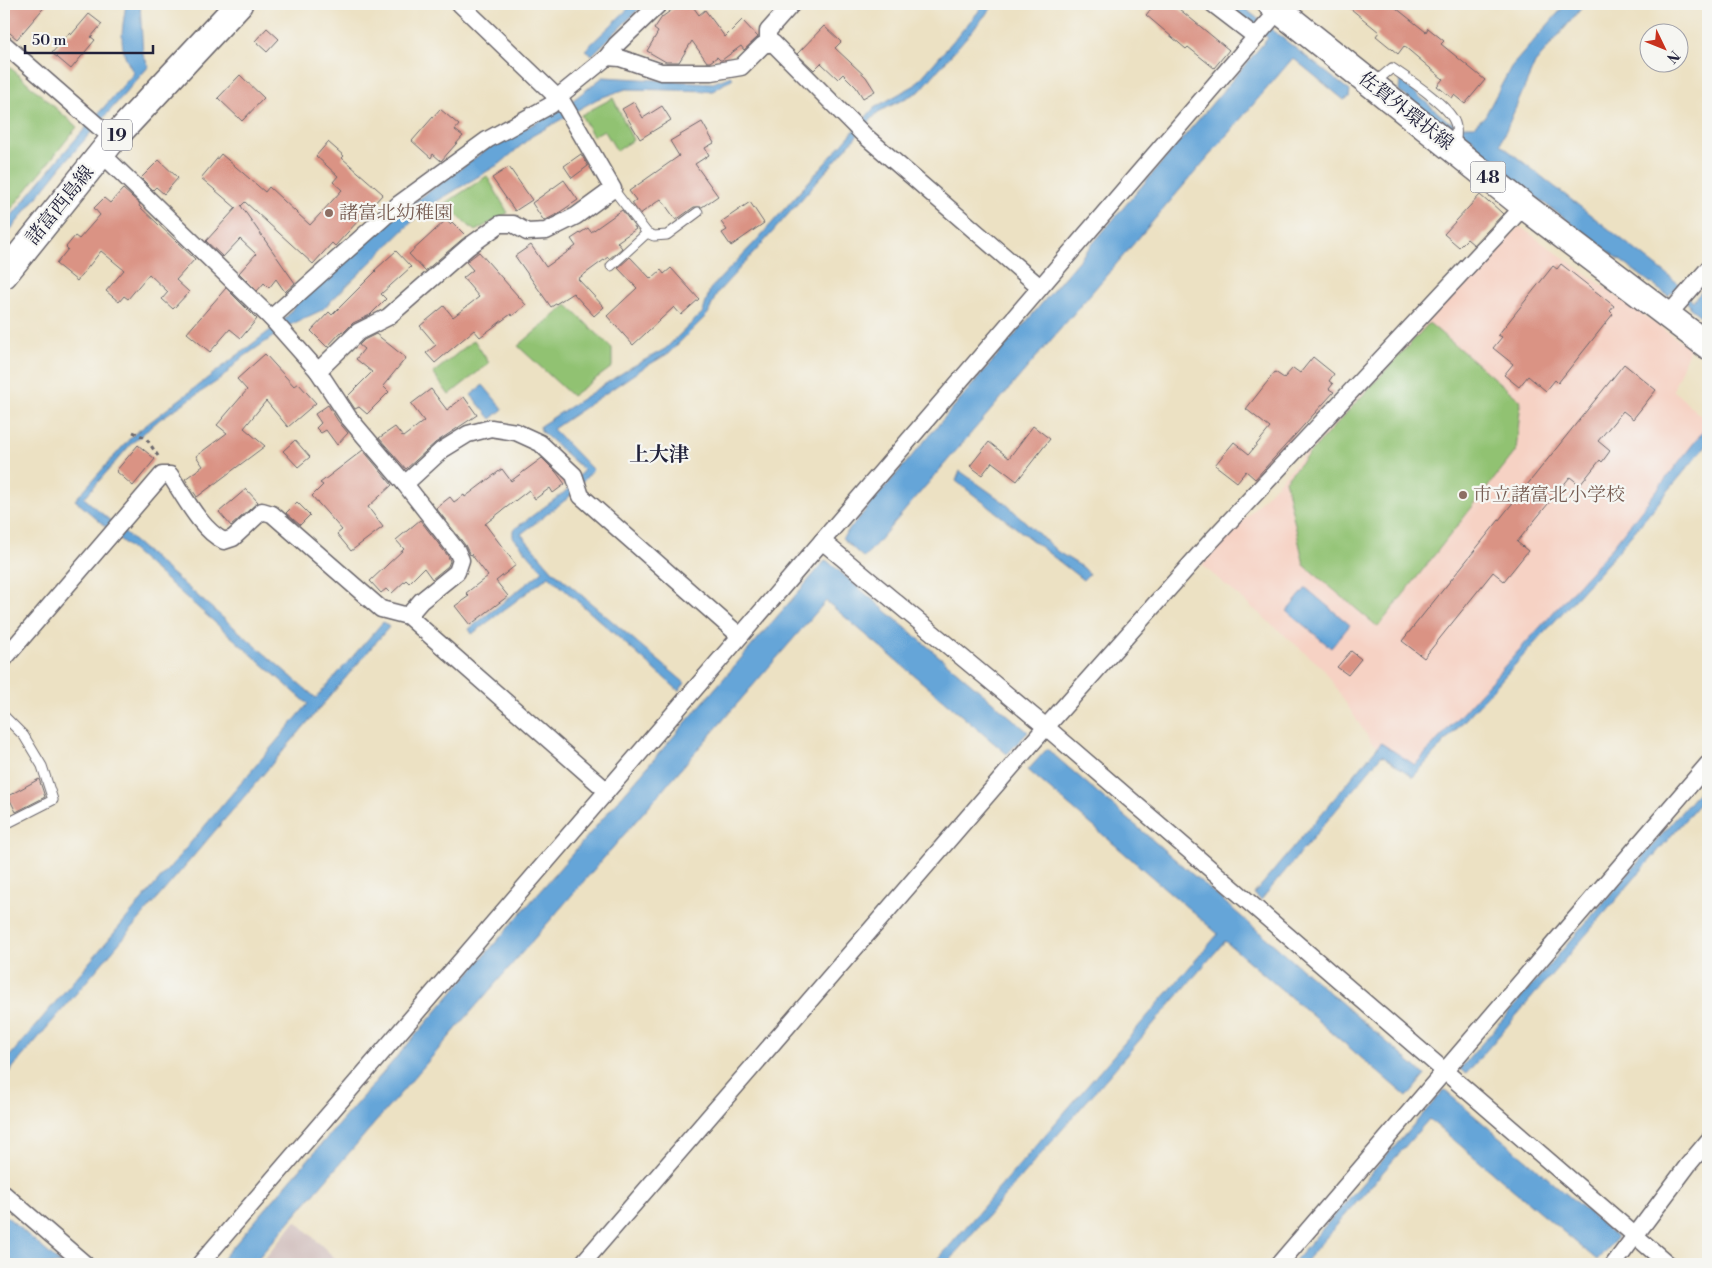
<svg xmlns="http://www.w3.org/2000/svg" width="1712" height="1268" viewBox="0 0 1712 1268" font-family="'Libre Bodoni','Noto Serif JP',serif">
<rect width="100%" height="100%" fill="#f6f6f2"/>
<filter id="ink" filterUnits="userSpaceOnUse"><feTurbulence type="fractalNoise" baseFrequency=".02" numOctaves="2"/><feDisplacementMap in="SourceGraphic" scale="10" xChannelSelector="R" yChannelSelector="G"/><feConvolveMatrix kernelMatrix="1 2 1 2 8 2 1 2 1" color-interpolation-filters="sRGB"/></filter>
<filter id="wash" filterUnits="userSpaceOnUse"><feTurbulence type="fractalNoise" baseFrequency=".0096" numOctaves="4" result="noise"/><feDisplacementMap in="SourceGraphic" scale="20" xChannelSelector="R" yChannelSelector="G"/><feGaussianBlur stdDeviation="1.12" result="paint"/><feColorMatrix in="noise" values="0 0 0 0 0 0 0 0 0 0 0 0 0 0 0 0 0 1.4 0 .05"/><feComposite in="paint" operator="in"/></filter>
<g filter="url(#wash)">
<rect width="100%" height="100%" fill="#ece1c3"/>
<!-- built -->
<path fill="#f6d2c4" d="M 1519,226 L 1690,348 L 1673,390 L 1708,423 L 1708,437 L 1610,553 L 1414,772 L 1371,742 L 1323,668 L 1202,565 L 1436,312 Z"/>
<!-- industrial -->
<path fill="#d1bfbe" d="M 296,1221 L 341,1264 L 260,1264 Z"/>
<!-- green -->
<g fill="#91c272" stroke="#5a7256">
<path d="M 4,62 L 77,127 L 4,218 Z"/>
<path d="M 613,98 L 633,140 L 617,151 L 604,130 L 593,136 L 581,115 Z"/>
<path d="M 487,176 L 508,213 L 475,231 L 444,204 Z"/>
<path d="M 567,305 L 612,348 L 612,367 L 572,396 L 518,346 Z"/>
<path d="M 1429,323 L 1521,401 L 1516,451 L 1378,627 L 1304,565 L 1285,480 Z"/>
<path d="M 474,340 L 489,363 L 449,395 L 433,373 Z"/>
</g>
<!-- water -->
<g fill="#65a5d8" stroke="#44648a">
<path d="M 126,4 L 140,4 L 143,55 L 149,66 L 66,161 L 4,238 L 4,225 L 60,157 L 134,73 C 117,48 122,32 126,4 Z"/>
<path d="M 633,4 L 644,4 L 592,55 L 585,50 Z"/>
<path d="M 985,4 L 995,4 L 920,91 L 878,112 L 762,244 L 717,293 L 708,314 L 669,353 L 640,370 L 553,429 L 593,470 L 568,498 L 521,534 L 552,570 L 685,683 L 679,691 L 549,576 L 472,634 L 469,629 L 543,571 L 513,537 L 513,530 L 566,491 L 584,470 L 541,431 L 540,426 L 630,368 L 665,349 L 703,312 L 710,289 L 756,241 L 874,108 L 915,85 Z"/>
<path d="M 1226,4 L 1239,4 L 1350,91 L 1349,97 L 1344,100 L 1293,58 L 864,558 L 842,538 L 1268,38 Z"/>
<path d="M 1566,4 L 1585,4 L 1535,63 L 1500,144 L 1679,284 L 1676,288 L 1693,301 L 1708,284 L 1708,311 L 1707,313 L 1708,315 L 1708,322 L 1689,307 L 1690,304 L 1672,292 L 1668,296 L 1472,149 L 1474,140 L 1448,126 L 1443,125 L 1399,91 L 1400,80 L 1448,121 L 1462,126 L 1474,126 L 1485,116 L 1511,67 Z"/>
<path d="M 731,76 L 733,78 L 713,91 L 626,89 L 597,99 L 532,136 L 501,163 L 427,207 L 322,310 L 290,325 L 239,360 L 222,378 L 160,419 L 131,444 L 84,498 L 316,698 L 383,622 L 389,627 L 4,1078 L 4,1063 L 308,704 L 75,500 L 133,435 L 285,319 L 295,305 L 386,223 L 490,147 L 560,110 L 603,77 L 713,83 Z"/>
<path d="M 483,385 L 503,409 L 491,419 L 471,395 Z"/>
<path d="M 1708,425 L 1708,443 L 1614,556 L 1413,777 L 1382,755 L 1261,900 L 1254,894 L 1381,743 L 1415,765 L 1609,551 Z"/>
<path d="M 960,471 L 1005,503 L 1058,552 L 1084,568 L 1089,574 L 1083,580 L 956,481 Z"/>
<path d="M 826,560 L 1028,732 L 1007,754 L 826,601 L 253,1264 L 218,1264 Z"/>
<path d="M 1306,588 L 1350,625 L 1331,648 L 1287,611 Z"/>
<path d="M 1047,749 L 1425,1075 L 1407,1097 L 1225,941 L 946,1264 L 934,1264 L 1218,934 L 1028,770 Z"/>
<path d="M 1708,781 L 1708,793 L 1466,1074 L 1460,1069 Z"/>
<path d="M 1444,1090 L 1617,1237 L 1597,1260 L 1429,1119 L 1303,1264 L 1292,1264 Z"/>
<path d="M 4,1214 L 61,1264 L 16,1264 L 4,1253 Z"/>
</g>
<g id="blocks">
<!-- building -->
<g fill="#da9384">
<path d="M 13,4 L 47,4 L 17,39 L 4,28 L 4,15 Z"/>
<path d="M 680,4 L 691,4 L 699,15 L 705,10 L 725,37 L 742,20 L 758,37 L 744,50 L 741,46 L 722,60 L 720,60 L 717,57 L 710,62 L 707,62 L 692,41 L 679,62 L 666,62 L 647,51 L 658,32 L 654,29 L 662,17 Z"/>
<path d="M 1155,4 L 1173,4 L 1229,50 L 1214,68 L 1188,47 L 1186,49 L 1146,15 Z"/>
<path d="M 1345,4 L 1391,4 L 1426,32 L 1428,28 L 1444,41 L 1441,44 L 1485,80 L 1465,104 L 1454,95 L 1452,98 L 1437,86 L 1443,79 L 1404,46 L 1398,54 L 1376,36 L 1379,32 Z"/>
<path d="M 89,14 L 102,24 L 91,37 L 95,40 L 71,69 L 52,53 L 69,33 L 71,35 Z"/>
<path d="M 824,26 L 841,42 L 835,48 L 866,77 L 875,91 L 863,98 L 856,87 L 843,74 L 838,79 L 821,63 L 814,70 L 797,54 Z"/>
<path d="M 267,28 L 279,39 L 267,52 L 255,41 Z"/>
<path d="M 240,75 L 264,98 L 242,121 L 218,98 Z"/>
<path d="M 634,102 L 643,118 L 662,106 L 671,120 L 640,139 L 622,109 Z"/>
<path d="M 440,109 L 459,125 L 455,130 L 463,136 L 441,161 L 433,154 L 431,158 L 412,141 Z"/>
<path d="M 702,122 L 714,143 L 705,148 L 709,155 L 695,164 L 718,196 L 702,207 L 694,207 L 676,220 L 661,199 L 640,214 L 632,203 L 636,200 L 629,191 L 679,156 L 670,141 Z"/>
<path d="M 328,142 L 344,156 L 342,158 L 383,194 L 335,246 L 332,243 L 313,264 L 245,202 L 241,206 L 295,283 L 285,292 L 276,279 L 269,288 L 264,283 L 257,291 L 239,273 L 256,254 L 240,239 L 223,257 L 206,241 L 236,208 L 201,178 L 221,154 L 265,192 L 269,187 L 310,225 L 342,190 L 333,182 L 338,176 L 316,156 Z"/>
<path d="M 581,154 L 588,166 L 572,178 L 564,166 Z"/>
<path d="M 159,160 L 178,178 L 164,194 L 156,187 L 153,190 L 141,178 Z"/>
<path d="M 509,167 L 532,200 L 515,211 L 492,178 Z"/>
<path d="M 564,180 L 578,200 L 557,214 L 544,221 L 532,203 Z"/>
<path d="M 123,189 L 140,204 L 139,206 L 195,259 L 176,280 L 189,292 L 173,309 L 162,299 L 168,292 L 149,274 L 128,299 L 124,296 L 119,302 L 106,291 L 124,270 L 101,251 L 77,281 L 56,264 L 68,249 L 66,247 L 75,236 L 79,239 L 100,215 L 94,208 L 104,198 L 110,203 Z"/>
<path d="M 1480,195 L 1488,202 L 1489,201 L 1503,214 L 1474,245 L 1467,239 L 1459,247 L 1444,234 Z"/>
<path d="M 750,202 L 764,223 L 731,246 L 722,233 L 727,230 L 721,222 Z"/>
<path d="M 622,210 L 636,229 L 617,242 L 622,248 L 609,259 L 608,257 L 578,279 L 604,307 L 594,316 L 573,293 L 551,307 L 515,256 L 531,245 L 546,267 L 576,246 L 571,239 L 588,228 L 591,232 Z"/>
<path d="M 446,220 L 450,224 L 452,222 L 466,236 L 425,271 L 409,254 Z"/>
<path d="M 396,251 L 411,267 L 381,294 L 386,299 L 370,315 L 353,323 L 344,332 L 342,331 L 327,347 L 311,331 L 329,312 L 332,315 L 376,271 L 375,270 Z"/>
<path d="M 479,252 L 526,305 L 512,316 L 511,314 L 480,337 L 474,330 L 435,363 L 426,353 L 436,345 L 420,326 L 444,306 L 453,317 L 479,297 L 463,278 L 473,270 L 466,262 Z"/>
<path d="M 630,257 L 651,279 L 661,270 L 664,274 L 671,268 L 699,299 L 681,315 L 674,307 L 633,345 L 607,316 L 637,288 L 618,268 Z"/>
<path d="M 1561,264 L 1614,306 L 1610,311 L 1613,314 L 1558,383 L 1555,380 L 1546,391 L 1528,376 L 1519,387 L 1504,375 L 1513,364 L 1493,348 L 1502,337 L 1498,335 L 1553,266 L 1557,269 Z"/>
<path d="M 226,288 L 257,319 L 241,338 L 230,329 L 210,352 L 187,333 Z"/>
<path d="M 376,334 L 406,358 L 383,386 L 389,392 L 367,414 L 359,407 L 355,409 L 347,397 L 372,372 L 356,359 L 364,349 L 359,345 L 364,340 Z"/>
<path d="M 265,354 L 294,386 L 298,383 L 316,403 L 288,427 L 266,401 L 244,428 L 265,446 L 197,497 L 185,479 L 203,466 L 196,456 L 227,433 L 217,425 L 247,390 L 237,379 Z"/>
<path d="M 1313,357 L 1334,374 L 1329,381 L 1333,384 L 1329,389 L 1334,392 L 1255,479 L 1246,471 L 1237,482 L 1215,465 L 1234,442 L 1249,454 L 1270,428 L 1246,409 L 1275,372 L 1284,378 L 1293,368 L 1300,373 Z"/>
<path d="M 1624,364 L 1656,390 L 1633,419 L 1623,411 L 1598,441 L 1610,451 L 1602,462 L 1600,460 L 1580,485 L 1570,477 L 1517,542 L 1528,551 L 1504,581 L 1493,572 L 1424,658 L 1402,641 Z"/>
<path d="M 431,389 L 447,410 L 464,397 L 477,415 L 435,443 L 406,469 L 379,438 L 395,427 L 403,437 L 424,421 L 411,404 Z"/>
<path d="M 328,405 L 338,421 L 348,433 L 337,445 L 326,430 L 321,433 L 316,428 L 321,423 L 315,414 Z"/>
<path d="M 1033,426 L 1050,439 L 1017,481 L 992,462 L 982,475 L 970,466 L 989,442 L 1009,458 Z"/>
<path d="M 295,440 L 310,457 L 298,467 L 283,451 Z"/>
<path d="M 138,445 L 155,459 L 133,486 L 116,471 Z"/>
<path d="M 363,450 L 392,485 L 368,507 L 383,527 L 351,551 L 337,534 L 342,530 L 312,496 L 323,485 L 320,483 Z"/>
<path d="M 542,458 L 556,472 L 565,484 L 553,493 L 550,488 L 535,499 L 529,490 L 485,524 L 516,565 L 496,581 L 508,596 L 470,625 L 455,606 L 469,596 L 466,593 L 488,576 L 471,554 L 470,555 L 465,545 L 436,508 L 450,497 L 454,502 L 464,495 L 465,497 L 502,469 L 511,481 Z"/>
<path d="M 246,489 L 258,502 L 231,526 L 219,512 Z"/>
<path d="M 297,502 L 310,515 L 300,525 L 286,513 Z"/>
<path d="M 420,520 L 448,556 L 450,561 L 448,566 L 432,579 L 424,568 L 409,583 L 406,580 L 391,594 L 386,589 L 381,593 L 370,581 L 404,549 L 396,540 Z"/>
<path d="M 1351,651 L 1361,659 L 1348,675 L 1337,667 Z"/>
<path d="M 39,779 L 45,797 L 16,812 L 8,796 Z"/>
</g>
</g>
</g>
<g filter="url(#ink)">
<use href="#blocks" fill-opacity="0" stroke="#69656b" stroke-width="1"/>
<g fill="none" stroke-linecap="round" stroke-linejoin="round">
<!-- service casing -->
<g stroke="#69656b" stroke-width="11">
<g id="service">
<path d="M 1374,83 L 1392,68 C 1408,79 1449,105 1455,123 C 1458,131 1456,138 1455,146"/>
<path d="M 613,189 L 647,233 L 654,236 L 667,235 L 698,212"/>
<path d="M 611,266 L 647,233"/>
<path d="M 4,716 L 24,736 L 42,766 L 53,800 L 4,825"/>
</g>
</g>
<!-- minor casing -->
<g stroke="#69656b" stroke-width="19">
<g id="minor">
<path d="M 1213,4 L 1256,37"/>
<path d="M 4,44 L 98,126 L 114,138"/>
<path d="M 768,44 L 768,31 L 792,4"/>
<path d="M 607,57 L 620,58 L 661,72 L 712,72 L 741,67 L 763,45 L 773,43 L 864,135 L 1040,287"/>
<path d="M 102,154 L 271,318 L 318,371 L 358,332 L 388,317 L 468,247 L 500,224 L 513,224 L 527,232 L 546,231 L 576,216 L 613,189 L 563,103 L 460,4"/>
<path d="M 1668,315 L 1708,269"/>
<path d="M 271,318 L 399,204 L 487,140 L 551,105 L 558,97 L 607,57 L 616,45 L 659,4"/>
<path d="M 318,371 L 349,418 L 405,484 L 457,551 L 461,560 L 457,572 L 421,601 L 408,616"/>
<path d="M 405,484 L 442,450 L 468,434 L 491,428 L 516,432 L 540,443 L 574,475 L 581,496 L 740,636"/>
<path d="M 822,541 L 1046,727 L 1668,1264"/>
<path d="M 4,659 L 162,475 L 170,475 C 184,496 201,530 224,541 L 233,538 L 262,511 L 272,514 L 381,609 L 408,616 L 607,791"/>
<path d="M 4,1194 L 85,1264"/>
<path d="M 200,1264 L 1279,10"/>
<path d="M 582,1264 L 1046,727 L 1212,540 L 1524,206"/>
<path d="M 1279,1264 L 1708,764"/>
<path d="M 1614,1264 L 1688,1165 L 1708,1141"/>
</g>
</g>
<!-- primary casing -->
<g stroke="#69656b" stroke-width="29">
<g id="primary">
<path d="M 1271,4 L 1524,206 L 1708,346"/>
<path d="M 4,275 L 114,138 L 239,4"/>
</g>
</g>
<!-- path -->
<path stroke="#69656b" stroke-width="3" stroke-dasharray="4 4" stroke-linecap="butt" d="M 133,432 L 146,438 L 160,459"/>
<!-- service -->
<use href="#service" stroke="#fff" stroke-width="9"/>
<!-- minor -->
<use href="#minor" stroke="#fff" stroke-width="16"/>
<!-- primary -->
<use href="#primary" stroke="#fff" stroke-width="26"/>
</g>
</g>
<!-- markers -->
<g fill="#8d6e63" stroke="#f6f6f2" stroke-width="2">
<circle cx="329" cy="213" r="5"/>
<circle cx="1463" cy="495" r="5"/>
</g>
<g text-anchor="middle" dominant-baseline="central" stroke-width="4.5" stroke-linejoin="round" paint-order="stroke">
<!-- shield labels -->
<g fill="#f6f6f2" stroke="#626272" stroke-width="1">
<rect x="102" y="119.5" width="30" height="31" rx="4"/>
<rect x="1470.5" y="161.5" width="35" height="31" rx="4"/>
</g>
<g font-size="18" font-weight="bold" fill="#22223b">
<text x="117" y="135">19</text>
<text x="1488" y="177">48</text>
</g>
<!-- street labels -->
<g font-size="19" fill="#22223b" stroke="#f6f6f2">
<text transform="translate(1406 111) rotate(38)">佐賀外環状線</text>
<text transform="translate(60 205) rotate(-51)">諸富西島線</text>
</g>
<!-- education labels -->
<g font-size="19" fill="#785e54" stroke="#f6f6f2" text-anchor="start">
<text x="339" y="213">諸富北幼稚園</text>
<text x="1473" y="495">市立諸富北小学校</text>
</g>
<!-- neighbourhood labels -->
<g font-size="20" font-weight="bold" fill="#22223b" stroke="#f6f6f2">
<text x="659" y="455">上大津</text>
</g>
</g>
<!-- margin -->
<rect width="1712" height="1268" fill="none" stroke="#f6f6f2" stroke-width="20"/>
<!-- north arrow -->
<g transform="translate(1664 48) rotate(133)"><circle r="24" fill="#f6f6f2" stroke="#a1a1a9"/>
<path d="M0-4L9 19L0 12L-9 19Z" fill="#c8321e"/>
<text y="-8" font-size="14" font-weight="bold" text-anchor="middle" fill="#22223b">N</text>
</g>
<!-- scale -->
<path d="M25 45v8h128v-8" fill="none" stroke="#22223b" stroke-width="2.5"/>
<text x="32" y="45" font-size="15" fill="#22223b" stroke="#f6f6f2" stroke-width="4" paint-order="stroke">50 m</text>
</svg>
